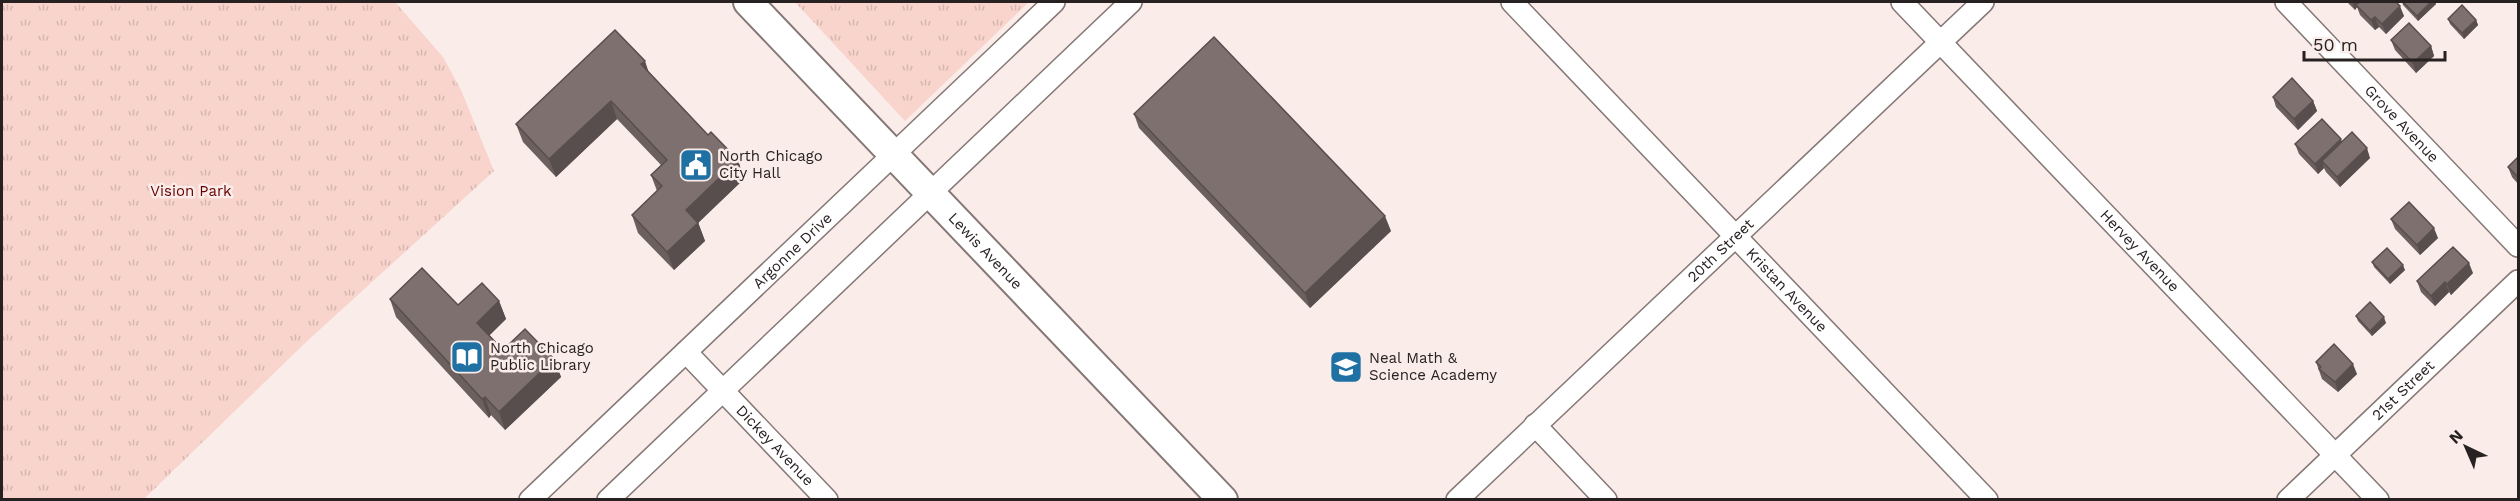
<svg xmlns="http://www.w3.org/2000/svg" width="2520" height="501" viewBox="0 0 2520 501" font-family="'Work Sans',sans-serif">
<defs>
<pattern id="park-tufts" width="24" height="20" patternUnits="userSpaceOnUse" patternTransform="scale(1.5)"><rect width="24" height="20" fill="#f8d4cd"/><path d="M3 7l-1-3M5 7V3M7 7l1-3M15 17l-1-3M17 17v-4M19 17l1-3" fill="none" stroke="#d5b6b0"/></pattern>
</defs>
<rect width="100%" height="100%" fill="#faece9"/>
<!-- park -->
<g fill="url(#park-tufts)">
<path d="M 2,2 L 395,2 L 443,57 L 461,90 L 494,171 L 305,343 L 144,499 L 2,499 Z"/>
<path d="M 795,2 L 1029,2 L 905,121 Z"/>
</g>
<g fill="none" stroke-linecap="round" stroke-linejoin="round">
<!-- minor casing -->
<g stroke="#857876" stroke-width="24">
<g id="minor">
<path id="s1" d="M 1512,2 L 1987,500"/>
<path id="s2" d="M 1902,2 L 2378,500"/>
<path id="s3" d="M 2286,2 L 2518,246"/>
<path id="s4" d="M 686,352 L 827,500"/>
<path d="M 1535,425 L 1606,500"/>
<path id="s5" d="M 530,500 L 1054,2"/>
<path d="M 608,500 L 1131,2"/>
<path id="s6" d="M 1457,500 L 1983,2"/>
<path id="s7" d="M 2288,500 L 2518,281"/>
</g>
</g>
<!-- secondary casing -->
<g stroke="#857876" stroke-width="32">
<g id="secondary">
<path id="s8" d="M 748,2 L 1223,500"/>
</g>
</g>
<!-- minor -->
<use href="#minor" stroke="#fff" stroke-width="21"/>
<!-- secondary -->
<use href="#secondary" stroke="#fff" stroke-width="28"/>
</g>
<!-- wall -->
<g fill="#6c605f">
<path d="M 2347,2 L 2396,2 L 2404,16 L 2386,34 L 2379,27 L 2375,30 L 2360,15 L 2357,7 L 2355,10 Z"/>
<path d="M 2402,2 L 2435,2 L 2436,4 L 2418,21 L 2403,5 Z"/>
<path d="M 2448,19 L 2476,20 L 2478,25 L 2464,39 L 2450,24 Z"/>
<path d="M 2391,40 L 2431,46 L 2434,56 L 2416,73 L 2395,50 Z"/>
<path d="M 649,73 L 708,135 L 738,160 L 744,179 L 698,222 L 705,241 L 674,270 L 638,233 L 632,215 L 657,191 L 651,175 L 661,165 L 617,119 L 556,177 L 523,142 L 516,124 Z"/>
<path d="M 2273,97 L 2313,101 L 2317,111 L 2298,130 L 2276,107 Z"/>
<path d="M 1134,114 L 1391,231 L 1310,308 L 1139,128 Z"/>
<path d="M 2342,142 L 2370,158 L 2340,187 L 2326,172 L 2324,168 L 2318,174 L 2299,154 L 2295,144 Z"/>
<path d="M 2518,157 L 2518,184 L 2512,177 L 2508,167 Z"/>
<path d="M 2391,219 L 2438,238 L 2420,255 L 2395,229 Z"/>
<path d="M 2372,262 L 2405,270 L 2390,284 L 2374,267 Z"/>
<path d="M 2473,273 L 2451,295 L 2449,292 L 2435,306 L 2421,292 L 2417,281 Z"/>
<path d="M 390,299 L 458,305 L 499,301 L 506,319 L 489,335 L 503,350 L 554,359 L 561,377 L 505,430 L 491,415 L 489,418 L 396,317 Z"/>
<path d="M 2356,316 L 2386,323 L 2372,336 L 2358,321 Z"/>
<path d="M 2316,362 L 2357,374 L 2338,392 L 2322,379 Z"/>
</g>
<!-- shaded-wall -->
<g fill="#584e4d">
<path d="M 2352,2 L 2363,2 L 2356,5 L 2357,7 L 2355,10 Z"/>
<path d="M 2431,2 L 2435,2 L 2436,4 L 2418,21 L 2417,16 Z"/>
<path d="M 2400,6 L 2404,16 L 2386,34 L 2382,24 Z"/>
<path d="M 2375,17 L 2379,27 L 2375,30 L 2371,20 Z"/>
<path d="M 2476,20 L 2478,25 L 2464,39 L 2462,33 Z"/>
<path d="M 2431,46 L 2434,56 L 2416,73 L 2413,63 Z"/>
<path d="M 645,61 L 651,79 L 641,64 Z"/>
<path d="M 611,101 L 617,119 L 556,177 L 549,159 Z"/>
<path d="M 2313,101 L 2317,111 L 2298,130 L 2294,119 Z"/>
<path d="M 2341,139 L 2345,149 L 2322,161 L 2324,168 L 2318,174 L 2315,164 Z"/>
<path d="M 2367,148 L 2370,158 L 2340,187 L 2337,177 Z"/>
<path d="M 738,160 L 744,179 L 693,228 L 686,210 Z"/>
<path d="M 1385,216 L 1391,231 L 1310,308 L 1305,293 Z"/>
<path d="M 698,223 L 705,241 L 674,270 L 667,252 Z"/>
<path d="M 2434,228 L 2438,238 L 2420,255 L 2417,245 Z"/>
<path d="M 2469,263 L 2473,273 L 2451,295 L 2447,284 Z"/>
<path d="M 2403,265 L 2405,270 L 2390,284 L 2388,279 Z"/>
<path d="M 2445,282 L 2449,292 L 2435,306 L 2431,296 Z"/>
<path d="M 499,301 L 506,319 L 484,341 L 477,323 Z"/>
<path d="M 2384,317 L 2386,323 L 2372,336 L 2370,331 Z"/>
<path d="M 554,359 L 561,377 L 505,430 L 499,412 Z"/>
<path d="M 2353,364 L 2357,374 L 2338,392 L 2335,382 Z"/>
<path d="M 485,397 L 491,415 L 489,418 L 482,399 Z"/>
</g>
<!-- building -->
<g fill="#7d706e" stroke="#584e4d" stroke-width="1.5">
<path d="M 2360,2 L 2396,2 L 2400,6 L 2382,24 L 2375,17 L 2371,20 L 2356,5 Z"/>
<path d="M 2403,2 L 2431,2 L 2417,16 Z"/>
<path d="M 2462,5 L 2476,20 L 2462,33 L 2448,19 Z"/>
<path d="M 2409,23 L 2431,46 L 2413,63 L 2391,40 Z"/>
<path d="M 615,30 L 645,61 L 641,64 L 708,135 L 711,132 L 738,160 L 686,210 L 698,223 L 667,252 L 632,215 L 662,186 L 651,175 L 667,160 L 611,101 L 549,159 L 516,124 Z"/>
<path d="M 1214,37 L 1385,216 L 1305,293 L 1134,114 Z"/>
<path d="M 2292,78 L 2313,101 L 2294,119 L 2273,97 Z"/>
<path d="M 2322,119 L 2341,139 L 2315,164 L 2295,144 Z"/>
<path d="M 2352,132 L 2367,148 L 2337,177 L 2322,161 Z"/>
<path d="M 2518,157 L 2518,177 L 2508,167 Z"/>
<path d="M 2409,202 L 2434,228 L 2417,245 L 2391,219 Z"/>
<path d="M 2453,247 L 2469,263 L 2447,284 L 2445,282 L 2431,296 L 2417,281 Z"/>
<path d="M 2387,248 L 2403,265 L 2388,279 L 2372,262 Z"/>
<path d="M 422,268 L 458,305 L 482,283 L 499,301 L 477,323 L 503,350 L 525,329 L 554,359 L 499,412 L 485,397 L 482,399 L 390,299 Z"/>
<path d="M 2370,302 L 2384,317 L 2370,331 L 2356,316 Z"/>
<path d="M 2334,344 L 2353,364 L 2335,382 L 2319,369 L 2321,367 L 2316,362 Z"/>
</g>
<!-- icons -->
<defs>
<g id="civic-square" transform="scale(1.725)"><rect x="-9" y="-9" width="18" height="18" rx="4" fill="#1e71a2" stroke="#faece9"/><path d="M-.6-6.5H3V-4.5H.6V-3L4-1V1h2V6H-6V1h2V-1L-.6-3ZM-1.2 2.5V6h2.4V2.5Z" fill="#fff"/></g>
<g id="library-square" transform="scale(1.725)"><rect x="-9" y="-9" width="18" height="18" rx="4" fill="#1e71a2" stroke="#faece9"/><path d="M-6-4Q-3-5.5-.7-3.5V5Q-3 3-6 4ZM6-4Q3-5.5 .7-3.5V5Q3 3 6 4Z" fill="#fff"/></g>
<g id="school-square" transform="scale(1.725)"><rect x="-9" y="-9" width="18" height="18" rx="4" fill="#1e71a2" stroke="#faece9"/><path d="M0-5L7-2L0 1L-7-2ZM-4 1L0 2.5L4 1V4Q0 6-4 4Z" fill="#fff"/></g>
</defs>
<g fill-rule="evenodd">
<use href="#civic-square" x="696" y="165"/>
<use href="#library-square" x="467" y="357"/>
<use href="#school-square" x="1346" y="367"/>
</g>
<g text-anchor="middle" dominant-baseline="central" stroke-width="5" stroke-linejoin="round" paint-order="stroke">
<!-- street labels -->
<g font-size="15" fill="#272221" stroke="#faece9">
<text stroke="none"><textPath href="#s3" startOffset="168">Grove Avenue</textPath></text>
<text stroke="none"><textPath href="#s8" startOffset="344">Lewis Avenue</textPath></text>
<text stroke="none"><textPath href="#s2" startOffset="344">Hervey Avenue</textPath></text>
<text stroke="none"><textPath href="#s5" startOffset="362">Argonne Drive</textPath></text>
<text stroke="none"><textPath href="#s6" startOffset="363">20th Street</textPath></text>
<text stroke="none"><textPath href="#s1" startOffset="398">Kristan Avenue</textPath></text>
<text stroke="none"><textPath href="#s7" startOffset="159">21st Street</textPath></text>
<text stroke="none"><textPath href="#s4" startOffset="129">Dickey Avenue</textPath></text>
</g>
<!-- poi labels -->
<g font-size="15" fill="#272221" stroke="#faece9" text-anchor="start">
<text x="719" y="156">North Chicago<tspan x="719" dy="17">City Hall</tspan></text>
<text x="490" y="348">North Chicago<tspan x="490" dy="17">Public Library</tspan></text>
<text x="1369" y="358">Neal Math &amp;<tspan x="1369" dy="17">Science Academy</tspan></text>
</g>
<!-- park labels -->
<g font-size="15" fill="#670100" stroke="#faece9">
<text x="191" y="191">Vision Park</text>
</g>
</g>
<!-- border -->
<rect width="2520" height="501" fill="none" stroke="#272221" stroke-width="6"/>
<!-- north arrow -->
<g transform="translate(2466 447) rotate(316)" stroke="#faece9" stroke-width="4.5" paint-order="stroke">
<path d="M0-4.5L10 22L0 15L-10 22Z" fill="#272221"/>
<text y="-9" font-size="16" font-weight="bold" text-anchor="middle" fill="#272221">N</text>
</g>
<!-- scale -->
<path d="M2304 51v9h141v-9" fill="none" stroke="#272221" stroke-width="3"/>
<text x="2313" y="51" font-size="18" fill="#272221" stroke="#faece9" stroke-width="4.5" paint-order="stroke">50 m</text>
</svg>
